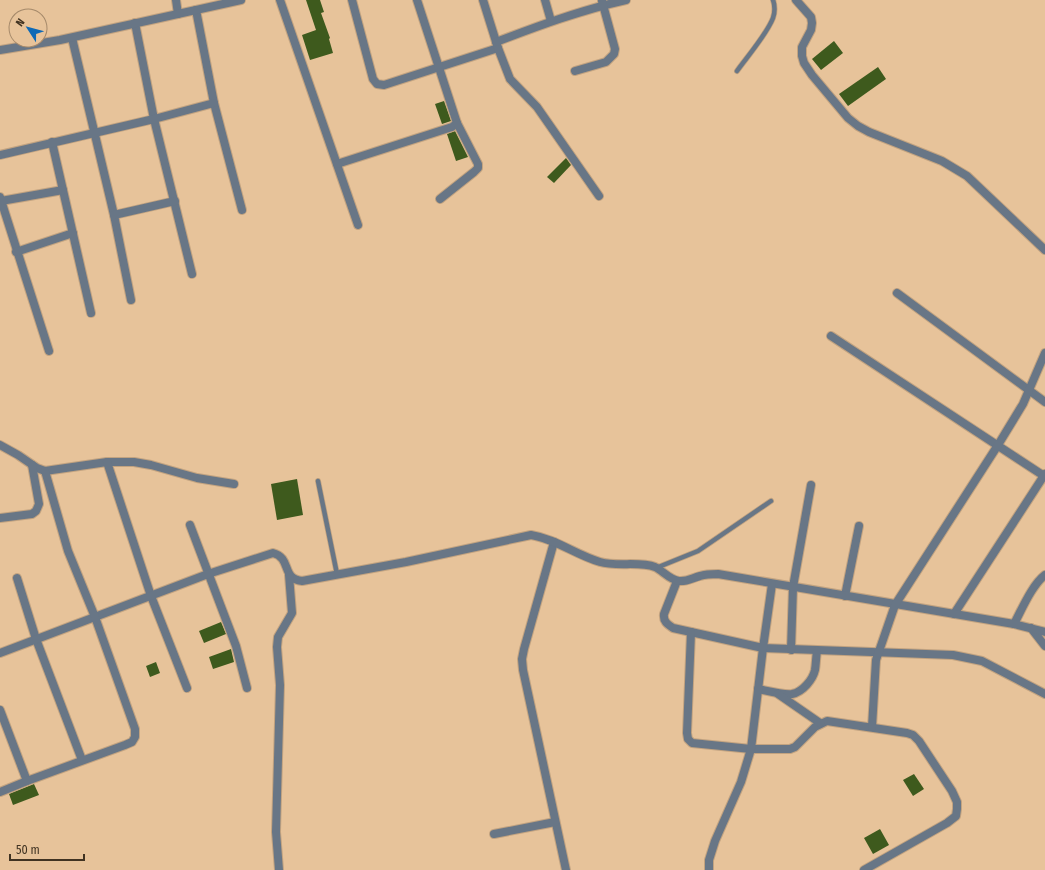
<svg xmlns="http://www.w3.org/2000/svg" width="1045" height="870" viewBox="0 0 1045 870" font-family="'Fira Sans Condensed',sans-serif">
<rect width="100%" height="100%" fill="#e7c39a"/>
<!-- building -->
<g fill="#3e5a1d">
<path d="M 306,0 L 320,0 L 324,12 L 321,13 L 330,38 L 329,39 L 333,53 L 310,60 L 302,35 L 316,30 Z"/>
<path d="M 834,41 L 843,53 L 821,70 L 812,59 Z"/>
<path d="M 878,67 L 886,79 L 848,106 L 839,94 Z"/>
<path d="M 444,101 L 451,121 L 442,124 L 435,104 Z"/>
<path d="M 455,131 L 468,157 L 456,161 L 447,134 Z"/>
<path d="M 566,158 L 571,165 L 554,183 L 547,177 Z"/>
<path d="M 297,479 L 303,515 L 277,520 L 271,484 Z"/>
<path d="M 221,622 L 226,634 L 204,643 L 199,631 Z"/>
<path d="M 231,649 L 234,662 L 213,669 L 209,657 Z"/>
<path d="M 156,662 L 160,673 L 150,677 L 146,666 Z"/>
<path d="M 914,774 L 924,789 L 913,796 L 903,780 Z"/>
<path d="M 34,784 L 39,795 L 13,805 L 9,794 Z"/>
<path d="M 880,829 L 889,845 L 873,854 L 864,838 Z"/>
</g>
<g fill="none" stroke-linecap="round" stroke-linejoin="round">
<!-- lane casing -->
<g stroke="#c2a380" stroke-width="6">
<g id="lane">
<path d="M 737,71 C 747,57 767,34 773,18 C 775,13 775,5 773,0"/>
<path d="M 318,481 L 337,574"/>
<path d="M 656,568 L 698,551 L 771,501"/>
</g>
</g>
<!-- street casing -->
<g stroke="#c2a380" stroke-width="10">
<g id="street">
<path d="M 176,0 L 178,14"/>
<path d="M 280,0 L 358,225"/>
<path d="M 352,0 L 373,79 L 377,84 L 384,85 L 498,48"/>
<path d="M 483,0 L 498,48 L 510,79 L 537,107 L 599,196"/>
<path d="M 545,0 L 551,21"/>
<path d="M 796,0 L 811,17 L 812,23 L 811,30 L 802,47 L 802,56 L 804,63 L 812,75 L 848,118 L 858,126 L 869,132 L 942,161 L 967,176 L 1045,250"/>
<path d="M 196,10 L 214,103 L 242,210"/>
<path d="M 135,23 L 154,119 L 192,274"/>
<path d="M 72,38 L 114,215 L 131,300"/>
<path d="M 496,42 C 538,26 581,10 626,0"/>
<path d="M 0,50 L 60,40 L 241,0"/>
<path d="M 575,71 L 606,62 L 614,54 L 615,49 L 602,1"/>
<path d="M 52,142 L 91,313"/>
<path d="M 0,155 L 154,119 L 214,103"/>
<path d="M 337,164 L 452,127 L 457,123 L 417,0"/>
<path d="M 0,197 L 49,351"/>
<path d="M 440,199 L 474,172 L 478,168 L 478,164 L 457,123"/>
<path d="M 1,201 L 63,190"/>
<path d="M 114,215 L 175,201"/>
<path d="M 16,252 L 73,233"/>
<path d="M 897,293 L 1045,402"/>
<path d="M 831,336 L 1044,476"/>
<path d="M 0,445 L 18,455 L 37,468 L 45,471 L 107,462 L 134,462 L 151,465 L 197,478 L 234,484"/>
<path d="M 107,462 L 151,596 L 187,688"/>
<path d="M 0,518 L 32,514 L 36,511 L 39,504 L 32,465"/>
<path d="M 190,525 L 236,646 L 247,688"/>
<path d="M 554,542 L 524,649 L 522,659 L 523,670 L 566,870"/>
<path d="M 17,578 L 36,639 L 82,760"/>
<path d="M 677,581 L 664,614 C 663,621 667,624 673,628 L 763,648 L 953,655 L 982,661 L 1045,694"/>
<path d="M 845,596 L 859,526"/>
<path d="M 954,614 L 1045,474"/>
<path d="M 1014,624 C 1022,609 1032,585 1045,575"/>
<path d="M 1031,628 L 1045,646"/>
<path d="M 691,632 L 687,733 L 688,739 L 692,743 L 751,749 L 790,749 L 795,747 L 815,727 L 827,721 L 907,733 L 913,735 L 919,741 L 952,791 L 957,802 L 957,809 L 956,816 L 947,823 L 864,870"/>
<path d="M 791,650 L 793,587 L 811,485"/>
<path d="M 0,653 L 208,574 L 273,553 C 292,558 281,579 302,581 L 406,562 L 531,535 C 556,539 576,555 600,562 C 617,567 640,561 655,567 C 663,571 670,580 679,581 C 687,582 692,578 700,576 C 706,574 712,574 718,574 L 1014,624 L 1045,632"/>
<path d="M 758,689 C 768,691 783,695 792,694 C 803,692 813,679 815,670 C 816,664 816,657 817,651"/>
<path d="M 778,694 L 820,723"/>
<path d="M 0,710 L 27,781"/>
<path d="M 872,727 L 876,660 L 895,605 L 998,445 L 1023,404 L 1045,353"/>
<path d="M 0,792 L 27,781 L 125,745 L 132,742 L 135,737 L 135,729 L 95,617 L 68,551 L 45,471"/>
<path d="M 494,834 L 555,822"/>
<path d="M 279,870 L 276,832 L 280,685 L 277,647 L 278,637 L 292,613 L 289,575"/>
<path d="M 709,870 L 709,860 L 715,841 L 741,782 L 751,749 L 763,648 L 772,584"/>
</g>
</g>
<!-- lane -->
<use href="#lane" stroke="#687686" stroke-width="4.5"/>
<!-- street -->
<use href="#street" stroke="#687686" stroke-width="8"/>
</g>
<!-- north arrow -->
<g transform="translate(28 28) rotate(306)"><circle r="19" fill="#e7c39a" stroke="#a5896a"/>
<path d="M0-3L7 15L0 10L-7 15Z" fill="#0d69b6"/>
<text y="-6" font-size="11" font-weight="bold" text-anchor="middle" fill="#413322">N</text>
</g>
<!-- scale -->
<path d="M10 854v6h74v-6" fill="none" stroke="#413322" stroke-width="2"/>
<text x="16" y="854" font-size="12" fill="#413322" stroke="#e7c39a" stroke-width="3" paint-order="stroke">50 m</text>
</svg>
